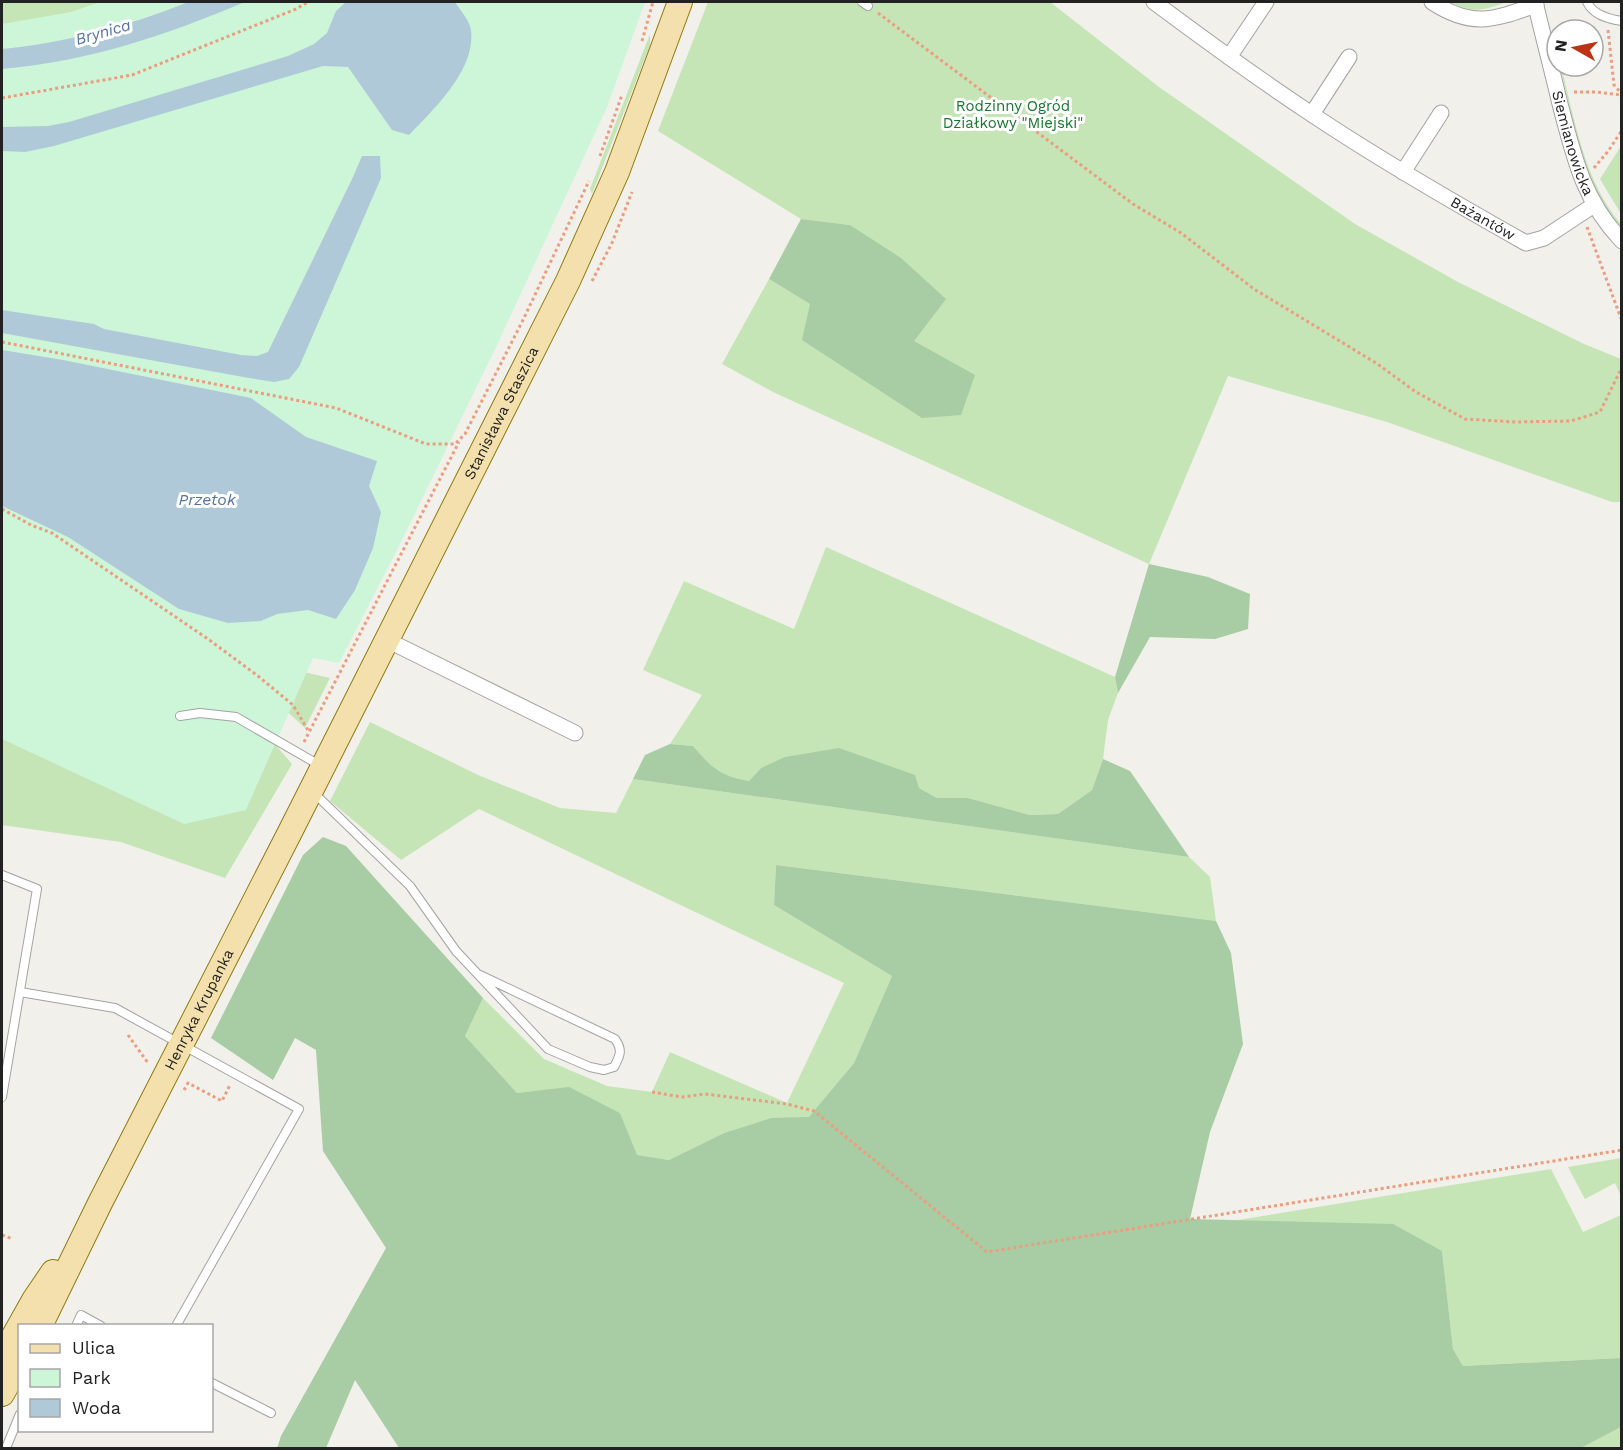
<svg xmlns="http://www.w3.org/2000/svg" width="1623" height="1450" viewBox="0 0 1623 1450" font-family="'Work Sans',sans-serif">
<rect width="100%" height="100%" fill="#f1f0ea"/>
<!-- grass -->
<g fill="#c5e5b6">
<path d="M 2,2 L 116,2 L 2,28 Z"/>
<path d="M 708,2 L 1050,2 L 1159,87 L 1355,224 L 1458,282 L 1584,344 L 1621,359 L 1621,502 L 1612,502 L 1387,422 L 1228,376 L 1149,564 L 773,392 L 722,364 L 769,279 L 810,304 L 914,341 L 850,225 L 801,219 L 658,131 Z"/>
<path d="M 1450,2 L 1506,2 C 1483,11 1473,13 1450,2 Z"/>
<path d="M 650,34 L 650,45 L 592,194 L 590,189 Z"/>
<path d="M 1560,66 L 1561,66 C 1575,120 1584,181 1621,224 L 1621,227 C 1582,183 1574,122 1560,66 Z"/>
<path d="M 1621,146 L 1621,214 L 1600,179 Z"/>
<path d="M 2,506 L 299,671 L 330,678 L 305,728 L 277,702 L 271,740 L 292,764 L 225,878 L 121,842 L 2,825 Z"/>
<path d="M 826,547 L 1115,677 L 1118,693 L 1108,720 L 1103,759 L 1092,790 L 1058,814 L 1030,815 L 968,798 L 937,798 L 919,788 L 761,768 L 749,781 C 720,776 712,769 693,746 L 670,744 L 702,695 L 643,670 L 684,581 L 794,629 Z"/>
<path d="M 370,722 L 478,775 L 560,808 L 616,813 L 633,779 L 1189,857 L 1210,877 L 1216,921 L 776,865 L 774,905 L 892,976 L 854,1063 L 809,1118 L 771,1118 L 724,1133 L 669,1160 L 636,1155 L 620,1113 L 569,1088 L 517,1093 L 465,1036 L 483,998 L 544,1059 L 607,1086 L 652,1092 L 670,1052 L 787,1103 L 844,983 L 479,809 L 401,860 L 330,801 Z"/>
<path d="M 1621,1158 L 1621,1196 L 1615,1183 L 1585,1199 L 1568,1167 Z"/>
<path d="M 1551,1169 L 1583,1232 L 1621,1215 L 1621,1358 L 1463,1366 L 1453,1349 L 1442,1251 L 1238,1220 Z"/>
<path d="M 1621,1427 L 1621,1448 L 1581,1448 Z"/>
</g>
<!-- forest -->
<g fill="#a8cca3">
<path d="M 801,219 L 850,225 L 901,258 L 946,299 L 914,341 L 975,375 L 961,415 L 922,418 L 802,340 L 810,304 L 769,279 Z"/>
<path d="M 1149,564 L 1208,577 L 1250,594 L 1248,629 L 1215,639 L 1150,637 L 1118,693 L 1115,677 Z"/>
<path d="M 670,744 L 693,746 C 712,768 720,776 749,781 L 761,768 L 785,757 L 839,748 L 915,775 L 919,788 L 937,798 L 968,798 L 1030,815 L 1058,814 L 1092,790 L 1103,759 L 1130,771 L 1189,857 L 633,779 L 645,755 Z"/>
<path d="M 323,837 L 346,846 L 483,998 L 465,1036 L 517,1093 L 569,1087 L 620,1113 L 637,1155 L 669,1160 L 724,1133 L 771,1118 L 809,1117 L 854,1063 L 892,976 L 774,905 L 776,865 L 1216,921 L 1231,953 L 1243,1044 L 1210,1132 L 1190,1219 L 1393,1224 L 1442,1251 L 1453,1349 L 1463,1366 L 1621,1358 L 1621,1427 L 1581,1448 L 399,1448 L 355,1380 L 326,1448 L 277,1448 L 281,1436 L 386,1248 L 323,1151 L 316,1050 L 295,1038 L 273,1080 L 211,1038 L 303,855 Z"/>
</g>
<!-- park -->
<path fill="#cdf5d7" d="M 100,2 L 645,2 L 607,107 L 497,345 L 401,542 L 339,663 L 313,658 L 246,810 L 184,824 L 2,739 L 2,24 L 71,12 Z"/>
<!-- water -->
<g fill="#afc9d9">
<path d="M 188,2 L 245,2 C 164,36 90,61 2,69 L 2,49 C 65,43 129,26 188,2 Z"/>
<path d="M 346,2 L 455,2 C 460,10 470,21 471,30 C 476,70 434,109 409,135 L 392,130 L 348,67 L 323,66 L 54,146 L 25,152 L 2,151 L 2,127 L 48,126 L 69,122 L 288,56 L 314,44 L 327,33 L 336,11 Z"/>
<path d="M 362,156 L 380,156 L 381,178 L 299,367 L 289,379 L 274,382 L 249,378 L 2,333 L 2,310 L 94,324 L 104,329 L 241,355 L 257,356 L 268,352 L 353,177 Z"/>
<path d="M 2,350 L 63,360 L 251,398 L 306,437 L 377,461 L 369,486 L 381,512 L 373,548 L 355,590 L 336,619 L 308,610 L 277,614 L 261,621 L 228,623 L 179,609 L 68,537 L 2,506 Z"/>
</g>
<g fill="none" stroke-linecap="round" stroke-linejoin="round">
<!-- service casing -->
<g stroke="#a3a3a3" stroke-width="10">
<g id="service">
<path d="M 862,2 L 868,6"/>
<path d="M 1587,2 C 1593,15 1608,19 1622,21"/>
<path d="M 180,716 L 200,713 L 236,717 L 321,766"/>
<path d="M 314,793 L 410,886 L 456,951 L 548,1049 L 590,1067 L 604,1070 L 614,1067 C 620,1056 623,1050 615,1039 L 478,974"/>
<path d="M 2,875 L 37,889 L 2,1097"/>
<path d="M 20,992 L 115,1008 L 299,1109 L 176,1326"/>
<path d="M 76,1326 L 81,1315 L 101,1326"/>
<path d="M 212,1383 L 271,1413"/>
<path d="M 6,1448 L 20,1414"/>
</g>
</g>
<!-- minor casing -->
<g stroke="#a3a3a3" stroke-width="17">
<g id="minor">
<path id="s1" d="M 1154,2 C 1205,40 1257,78 1310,113 C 1380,160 1453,202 1526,243 L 1544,238 L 1594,205"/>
<path d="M 1432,2 C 1472,28 1493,20 1536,5"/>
<path id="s2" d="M 1535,2 C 1543,36 1552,70 1560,104 C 1574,157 1583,200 1622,241"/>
<path d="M 1229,57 L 1266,2"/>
<path d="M 1312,114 L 1349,57"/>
<path d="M 1403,172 L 1441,113"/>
<path d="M 387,640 L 575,733"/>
</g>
</g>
<!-- primary casing -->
<g stroke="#8f7a10" stroke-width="26">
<g id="primary">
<path id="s3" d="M 40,1326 L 100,1203 L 289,834 L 568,281 L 617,172 L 680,2"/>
<path d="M 2,1357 L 34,1300 L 53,1272"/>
<path d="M 2,1394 L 20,1362"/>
</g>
</g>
<!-- path -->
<g stroke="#ec9d7f" stroke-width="3" stroke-dasharray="3 3" stroke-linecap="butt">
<path d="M 878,13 L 1133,204 L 1181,233 L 1254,289 L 1376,363 L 1416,392 L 1465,419 L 1515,422 L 1571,421 L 1600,412 L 1622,367"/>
<path d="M 1608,30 L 1614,85 L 1622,94"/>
<path d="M 642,41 L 653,2"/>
<path d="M 1574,92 L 1596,92 L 1621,95"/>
<path d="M 2,98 L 132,75 L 296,9 L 308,2"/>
<path d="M 600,156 L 622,95"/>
<path d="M 1594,168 L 1609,150 L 1622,130"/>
<path d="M 1587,227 L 1622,321"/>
<path d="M 592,281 L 612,243 L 632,192"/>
<path d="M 2,342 L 336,408 L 426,444 L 455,444 L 465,434 L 523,320 L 589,181"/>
<path d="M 2,509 L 31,525 L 52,533 L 208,639 L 258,676 L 293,705 L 309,732"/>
<path d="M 304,742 L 459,442"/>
<path d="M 128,1035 L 148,1063"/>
<path d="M 184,1090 L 188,1083 L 222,1101 L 230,1085"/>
<path d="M 652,1092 L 682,1097 L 705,1094 L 787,1104 L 814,1111 L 987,1252 L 1622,1150"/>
<path d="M 2,1235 L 13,1239"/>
</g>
<!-- service -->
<use href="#service" stroke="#fff" stroke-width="8"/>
<!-- minor -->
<use href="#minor" stroke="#fff" stroke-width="15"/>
<!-- primary -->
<use href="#primary" stroke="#f3e0ad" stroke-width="24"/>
</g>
<g text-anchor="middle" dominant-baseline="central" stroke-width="6" stroke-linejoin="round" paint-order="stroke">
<!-- park labels -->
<g font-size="15" fill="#187730" stroke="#fff">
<text x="1013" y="106">Rodzinny Ogród<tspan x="1013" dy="17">Działkowy "Miejski"</tspan></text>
</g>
<!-- street labels -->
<g font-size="15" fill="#222" stroke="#fff">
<text stroke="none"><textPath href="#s2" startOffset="146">Siemianowicka</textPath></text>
<text stroke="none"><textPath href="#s1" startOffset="394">Bażantów</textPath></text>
<text stroke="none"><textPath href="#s3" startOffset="1023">Stanisława Staszica</textPath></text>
<text stroke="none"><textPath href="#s3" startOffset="354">Henryka Krupanka</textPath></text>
</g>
<!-- water labels -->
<g font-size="16" font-style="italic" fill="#5772a8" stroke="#fff">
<text transform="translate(103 32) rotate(-16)">Brynica</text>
<text x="207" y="499">Przetok</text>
</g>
</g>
<!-- border -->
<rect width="1623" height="1450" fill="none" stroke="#222222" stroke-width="6"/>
<!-- legend -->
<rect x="18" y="1324" width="195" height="108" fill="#ffffff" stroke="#a7a7a7" stroke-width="1.5"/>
<rect x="30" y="1344" width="30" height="9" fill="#f3e0ad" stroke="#a7a7a7" stroke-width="1.5"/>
<text x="72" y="1354" font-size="18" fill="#222222">Ulica</text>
<rect x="30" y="1369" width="30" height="18" fill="#cdf5d7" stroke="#a7a7a7" stroke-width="1.5"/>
<text x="72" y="1384" font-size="18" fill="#222222">Park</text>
<rect x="30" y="1399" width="30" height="18" fill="#afc9d9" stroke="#a7a7a7" stroke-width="1.5"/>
<text x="72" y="1414" font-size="18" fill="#222222">Woda</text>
<!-- north arrow -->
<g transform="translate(1575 48) rotate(279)"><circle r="28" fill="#ffffff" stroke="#a7a7a7" stroke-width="1.5"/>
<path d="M0-4.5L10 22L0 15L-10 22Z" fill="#be3216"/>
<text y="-9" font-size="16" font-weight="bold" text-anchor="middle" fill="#222222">N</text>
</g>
</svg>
